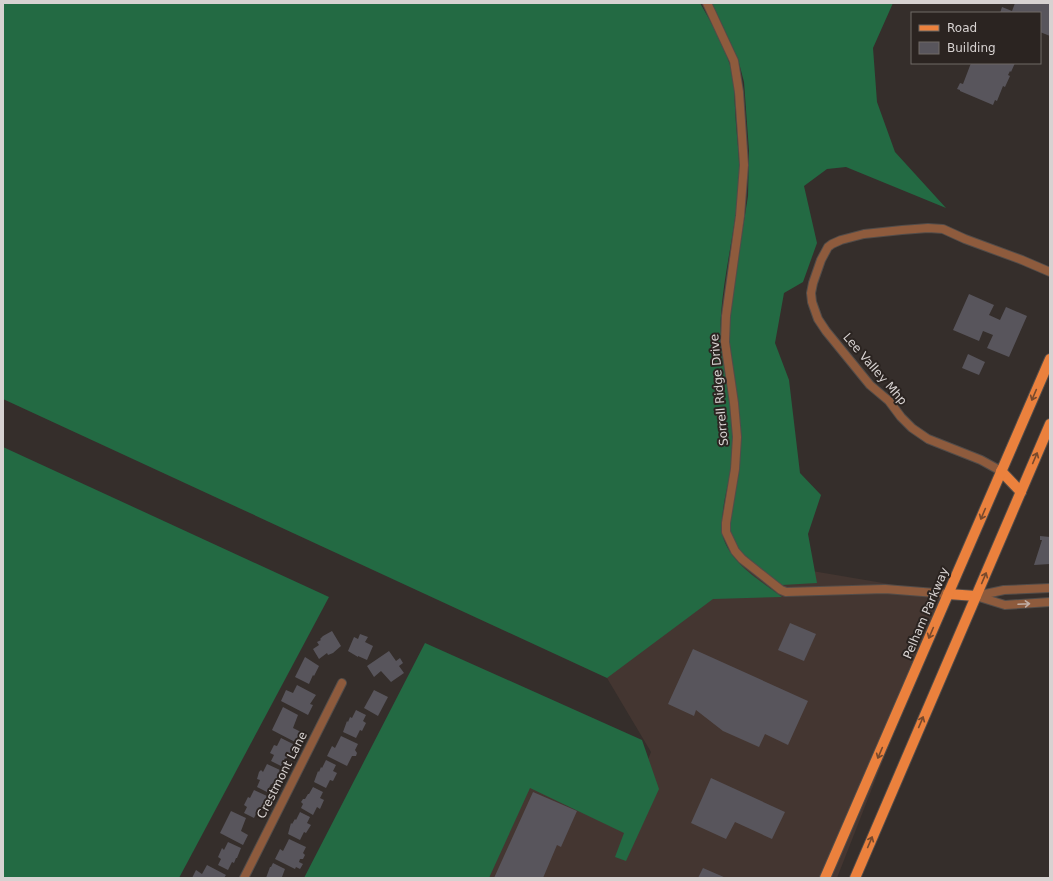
<svg xmlns="http://www.w3.org/2000/svg" width="1053" height="881" viewBox="0 0 1053 881" font-family="'DejaVu Sans',sans-serif">
<rect width="100%" height="100%" fill="#352e2b"/>
<!-- built -->
<path fill="#443631" d="M 695,551 L 948,594 L 837,878 L 474,878 L 521,775 L 625,818 L 651,752 L 607,678 Z"/>
<!-- forest -->
<g fill="#236a43">
<path d="M 3,3 L 700,3 C 712,23 731,59 734,81 C 735,90 734,98 735,107 C 736,137 742,165 738,195 C 734,235 724,274 721,314 C 718,358 733,400 734,443 C 734,471 722,497 722,525 C 722,529 722,533 723,537 C 732,565 760,580 782,597 L 713,599 L 607,678 L 3,399 Z"/>
<path d="M 712,3 L 893,3 L 873,48 L 877,102 L 895,152 L 946,208 L 846,167 L 827,169 L 804,186 L 817,243 L 803,282 L 784,293 L 775,343 L 789,380 L 800,473 L 821,495 L 808,534 L 817,583 L 782,585 L 754,565 L 738,550 L 730,534 L 730,511 L 738,474 L 741,447 L 730,346 L 729,316 L 748,196 L 749,151 L 744,82 L 738,59 Z"/>
<path d="M 3,447 L 329,597 L 179,878 L 3,878 Z"/>
<path d="M 425,643 L 642,740 L 659,789 L 626,861 L 615,857 L 624,833 L 530,788 L 489,878 L 304,878 Z"/>
</g>
<!-- building -->
<g fill="#58555c">
<path d="M 1015,3 L 1050,3 L 1050,36 L 1040,32 L 1040,13 L 1021,13 L 1018,12 L 1018,13 L 1000,13 L 1002,7 L 1012,11 Z"/>
<path d="M 971,63 L 1015,63 L 1011,72 L 1010,71 L 1008,75 L 1010,76 L 1005,87 L 1003,86 L 997,101 L 995,100 L 993,105 L 960,91 L 960,90 L 957,89 L 960,83 L 963,84 Z"/>
<path d="M 969,294 L 994,305 L 989,315 L 1000,320 L 1006,307 L 1027,316 L 1009,357 L 987,348 L 993,335 L 983,331 L 979,341 L 953,330 Z"/>
<path d="M 968,354 L 985,362 L 979,375 L 962,368 Z"/>
<path d="M 1040,536 L 1050,537 L 1050,564 L 1034,565 L 1042,540 L 1040,540 Z"/>
<path d="M 790,623 L 816,634 L 804,661 L 778,650 Z"/>
<path d="M 332,631 L 341,646 L 333,653 L 328,655 L 327,653 L 319,659 L 313,649 L 319,645 L 317,642 L 321,640 L 320,639 L 323,636 Z"/>
<path d="M 360,634 L 368,637 L 365,642 L 373,646 L 367,660 L 358,656 L 358,657 L 348,651 L 354,637 L 358,639 Z"/>
<path d="M 693,649 L 808,701 L 788,745 L 765,734 L 759,747 L 723,731 L 696,710 L 694,716 L 668,704 Z"/>
<path d="M 389,651 L 396,661 L 400,658 L 403,663 L 399,666 L 404,673 L 391,682 L 381,671 L 374,677 L 367,666 Z"/>
<path d="M 305,657 L 319,666 L 314,676 L 313,675 L 309,684 L 295,677 Z"/>
<path d="M 297,685 L 316,695 L 310,704 L 313,705 L 308,715 L 281,701 L 286,690 L 293,693 Z"/>
<path d="M 374,690 L 388,697 L 378,716 L 364,708 Z"/>
<path d="M 283,707 L 298,715 L 293,728 L 301,732 L 295,742 L 272,730 Z"/>
<path d="M 356,710 L 366,715 L 363,721 L 366,723 L 362,731 L 360,730 L 356,738 L 343,732 L 347,721 L 348,722 L 350,717 L 352,718 Z"/>
<path d="M 341,736 L 358,744 L 355,750 L 357,753 L 356,756 L 352,756 L 347,766 L 327,756 L 332,746 L 335,748 Z"/>
<path d="M 281,738 L 293,744 L 290,755 L 289,754 L 286,759 L 285,758 L 281,766 L 271,761 L 274,755 L 270,753 L 274,745 L 277,746 Z"/>
<path d="M 326,760 L 336,765 L 333,771 L 337,773 L 333,781 L 330,780 L 326,788 L 314,782 L 318,771 L 319,772 L 321,767 L 322,768 Z"/>
<path d="M 267,764 L 280,770 L 276,780 L 275,780 L 273,785 L 271,784 L 267,792 L 257,787 L 260,780 L 257,779 L 259,772 L 261,770 L 263,772 Z"/>
<path d="M 711,778 L 785,812 L 772,839 L 735,822 L 726,839 L 691,823 Z"/>
<path d="M 313,787 L 323,792 L 320,798 L 324,800 L 320,809 L 317,807 L 313,815 L 301,808 L 303,804 L 301,802 L 303,799 L 305,799 L 308,794 L 309,794 Z"/>
<path d="M 254,790 L 267,796 L 263,807 L 262,806 L 259,811 L 258,810 L 254,818 L 244,813 L 247,807 L 244,805 L 248,797 L 250,798 Z"/>
<path d="M 533,792 L 577,811 L 561,847 L 557,845 L 543,878 L 494,878 Z"/>
<path d="M 231,811 L 246,818 L 241,831 L 248,835 L 243,845 L 220,833 Z"/>
<path d="M 300,812 L 310,817 L 307,823 L 311,825 L 306,833 L 304,832 L 300,840 L 288,834 L 291,823 L 292,824 L 295,819 L 296,820 Z"/>
<path d="M 289,839 L 306,847 L 303,853 L 305,855 L 303,859 L 300,859 L 299,862 L 303,864 L 300,869 L 296,867 L 295,869 L 275,859 L 280,849 L 283,851 Z"/>
<path d="M 228,842 L 241,848 L 237,858 L 236,858 L 234,863 L 232,862 L 228,870 L 218,865 L 221,859 L 218,857 L 222,848 L 224,850 Z"/>
<path d="M 273,863 L 285,869 L 282,877 L 284,878 L 266,878 L 270,867 L 271,867 Z"/>
<path d="M 207,865 L 226,875 L 224,878 L 192,878 L 196,870 L 202,874 Z"/>
<path d="M 703,868 L 726,878 L 698,878 Z"/>
</g>
<g fill="none" stroke-linecap="round" stroke-linejoin="round">
<!-- minor casing -->
<g stroke="#524c49" stroke-width="10">
<g id="minor">
<path d="M 707,3 L 734,61 L 739,92 L 744,165 L 740,216 L 726,316 L 725,342 L 734,403 L 737,437 L 735,469 L 726,523 L 726,532 L 735,551 L 742,559 L 781,590 L 786,592 L 885,589 L 948,594"/>
<path d="M 1001,471 L 981,460 L 928,439 L 912,428 L 901,417 L 889,401 L 870,385 L 826,331 L 818,319 L 812,302 L 811,293 L 813,283 L 821,260 L 828,247 L 832,244 L 841,240 L 864,234 L 902,230 L 928,228 L 943,229 L 965,239 L 1022,260 L 1050,272"/>
<path d="M 1050,588 L 1004,590 L 976,596 L 1005,605 L 1050,602"/>
<path d="M 244,878 L 342,683"/>
</g>
</g>
<!-- primary casing -->
<g stroke="#524c49" stroke-width="12">
<g id="primary">
<path d="M 1001,471 L 1021,492"/>
<path d="M 948,594 L 976,596"/>
<path d="M 825,878 L 1050,359"/>
<path d="M 855,878 L 1050,424"/>
</g>
</g>
<!-- minor -->
<use href="#minor" stroke="#8e5b3d" stroke-width="8"/>
<!-- primary -->
<use href="#primary" stroke="#eb813d" stroke-width="10"/>
</g>
<!-- one-way arrows -->
<defs><path id="oneway-shaft" d="M-6 0H5M1.5-3L5.5 0L1.5 3" fill="none" stroke-width="1.6" stroke-linecap="round" stroke-linejoin="round"/></defs>
<g stroke="#78492c">
<use href="#oneway-shaft" transform="translate(1034 395) rotate(113)"/>
<use href="#oneway-shaft" transform="translate(1035 458) rotate(-67)"/>
<use href="#oneway-shaft" transform="translate(983 514) rotate(113)"/>
<use href="#oneway-shaft" transform="translate(984 578) rotate(-67)"/>
<use href="#oneway-shaft" transform="translate(931 633) rotate(113)"/>
<use href="#oneway-shaft" transform="translate(921 722) rotate(-67)"/>
<use href="#oneway-shaft" transform="translate(880 753) rotate(113)"/>
<use href="#oneway-shaft" transform="translate(870 842) rotate(-67)"/>
</g>
<use stroke="#c1aea5" href="#oneway-shaft" transform="translate(1024 604) rotate(-3)"/>
<g text-anchor="middle" dominant-baseline="central" stroke-width="4" stroke-linejoin="round" paint-order="stroke">
<!-- street labels -->
<g font-size="12" fill="#d7d2d1" stroke="#2b2421">
<text transform="translate(875 369) rotate(49)">Lee Valley Mhp</text>
<text transform="translate(719 390) rotate(-95)">Sorrell Ridge Drive</text>
<text transform="translate(926 613) rotate(-67)">Pelham Parkway</text>
<text transform="translate(282 775) rotate(-63)">Crestmont Lane</text>
</g>
</g>
<!-- border -->
<rect width="1053" height="881" fill="none" stroke="#d7d2d1" stroke-width="8"/>
<!-- legend -->
<rect x="911" y="12" width="130" height="52" fill="#2b2421" stroke="#706a67"/>
<rect x="919" y="25" width="20" height="6" fill="#eb813d" stroke="#706a67"/>
<text x="947" y="32" font-size="12" fill="#d7d2d1">Road</text>
<rect x="919" y="42" width="20" height="12" fill="#58555c" stroke="#706a67"/>
<text x="947" y="52" font-size="12" fill="#d7d2d1">Building</text>
</svg>
